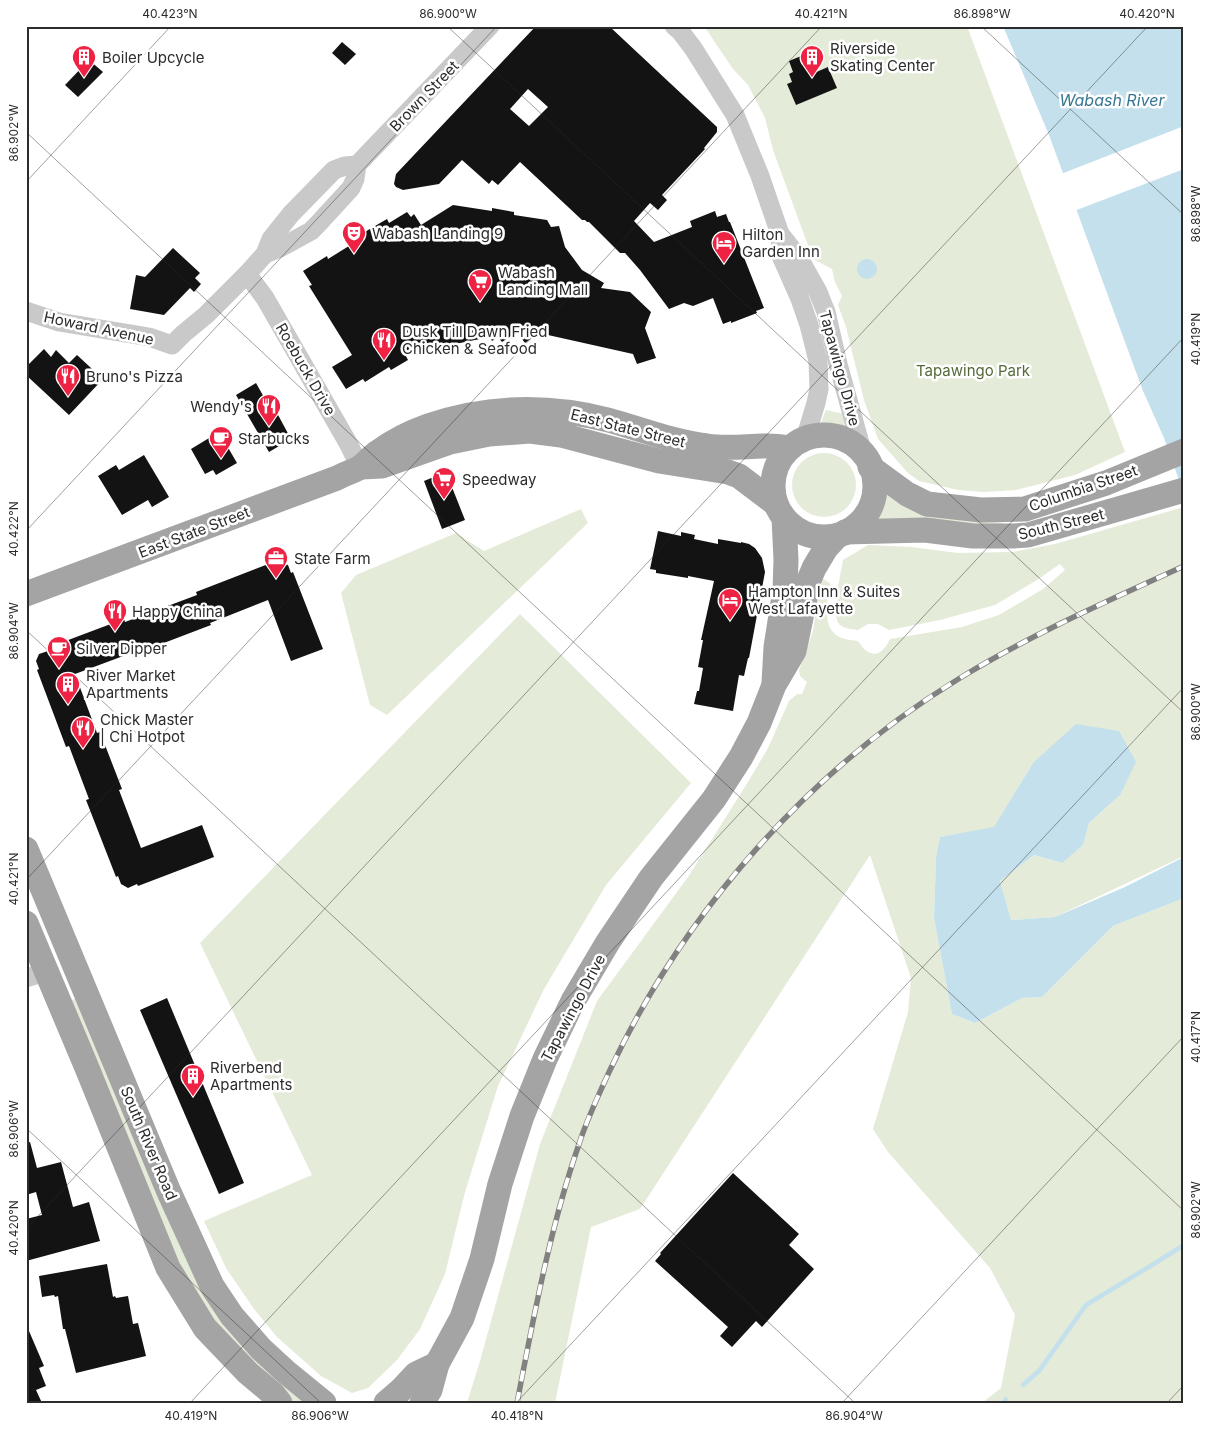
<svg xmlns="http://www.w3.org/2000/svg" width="1210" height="1429" viewBox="0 0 1210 1429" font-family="Inter,sans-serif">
<rect width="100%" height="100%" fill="#fff"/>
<!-- green -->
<g fill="#e4ebd8">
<path d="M 704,26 L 967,26 L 1125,452 L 1075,475 L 1016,490 L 984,492 L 958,490 L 919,481 L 908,473 L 878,439 L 864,400 L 846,327 L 838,305 L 842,296 L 835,282 L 832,269 L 813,259 L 773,150 L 765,118 L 748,85 L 733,69 Z"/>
<path d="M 826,410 L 844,414 L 848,429 L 820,425 Z"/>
<circle cx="824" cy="485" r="32"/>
<path d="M 885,492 L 898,503 L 960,517 L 1003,523 L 1004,524 L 970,528 L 876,519 L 876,518 L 882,503 Z"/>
<path d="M 1184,507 L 1184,856 L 1055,917 L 1011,920 L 1000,881 L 1034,855 L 1061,863 L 1083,845 L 1089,823 L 1120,795 L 1033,763 L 994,828 L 940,837 L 936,858 L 934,918 L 952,1014 L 975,1023 L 1022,998 L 1042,997 L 1113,926 L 1184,898 L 1184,1403 L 982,1403 L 1001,1388 L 1015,1315 L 990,1268 L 888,1152 L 873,1129 L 908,1012 L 911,978 L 870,855 L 640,1209 L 591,1227 L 555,1403 L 467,1403 L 480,1361 L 540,1144 L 597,1001 L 688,877 L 748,782 L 768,748 L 789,701 L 797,694 L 802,694 L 807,682 L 800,676 L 799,670 L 813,631 L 821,578 L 830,583 C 828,601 820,630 842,638 C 847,640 853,640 858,641 C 861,645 863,649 867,651 C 877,659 886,648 890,639 L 962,627 L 999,615 L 1043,589 L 1065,570 L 1060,564 L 1037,580 L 995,605 L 940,620 L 889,630 L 878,624 L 868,624 L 858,630 C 852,629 844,629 839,624 C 831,614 841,573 843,560 L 868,545 L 911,547 L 958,553 L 1012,552 L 1055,544 Z"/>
<path d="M 581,509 L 588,523 L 387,715 L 370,705 L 341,593 L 356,575 L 456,533 L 484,551 Z"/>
<path d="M 520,614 L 691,783 L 606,885 L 544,989 L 498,1086 L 465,1192 L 445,1274 L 420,1329 L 397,1360 L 368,1388 L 352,1393 L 321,1376 L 277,1337 L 254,1309 L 226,1268 L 204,1221 L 312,1175 L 200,943 Z"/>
<path d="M 78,998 L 182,1248 L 304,1399 L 301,1403 L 294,1403 L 289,1395 L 219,1328 L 175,1257 L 69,1001 Z"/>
</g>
<!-- water -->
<g fill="#c3e0ec">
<path d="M 1003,26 L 1184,26 L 1184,494 L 1164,438 L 1143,391 L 1049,135 Z"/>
<circle cx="867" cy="269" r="10"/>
<path d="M 1076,724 L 1119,731 L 1136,762 L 1120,795 L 1089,823 L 1083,845 L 1062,863 L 1034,855 L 1000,881 L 1011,920 L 1055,917 L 1125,887 L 1184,857 L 1184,898 L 1113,926 L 1042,997 L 1022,998 L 975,1023 L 952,1014 L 934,918 L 936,858 L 940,837 L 994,827 L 1033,763 Z"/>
</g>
<!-- pier -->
<path fill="#fff" d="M 1184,126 L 1184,169 L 1074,211 L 1061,174 Z"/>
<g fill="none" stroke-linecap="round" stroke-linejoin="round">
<!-- stream -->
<g stroke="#c3e0ec" stroke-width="4.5">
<path d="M 1023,1385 L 1039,1371 L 1086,1305 L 1152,1265 L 1184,1245"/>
<path d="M 1004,1403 L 1006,1399"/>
</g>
</g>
<!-- building -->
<g fill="#131313" fill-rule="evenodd">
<path d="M 536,26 L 609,26 L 717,127 L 717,132 L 704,148 L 705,149 L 662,195 L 667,200 L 658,210 L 650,203 L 634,221 L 654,242 L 692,227 L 690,221 L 715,211 L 717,217 L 726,214 L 729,222 L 730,222 L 764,308 L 756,311 L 757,313 L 731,323 L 731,321 L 723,324 L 713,298 L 693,306 L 684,303 L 669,309 L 640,270 L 625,253 L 620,253 L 589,222 L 587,222 L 585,220 L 582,220 L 520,162 L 498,185 L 492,180 L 489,184 L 462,160 L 439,184 L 403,190 L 396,187 L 394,184 L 396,174 ZM 528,89 L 548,107 L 529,126 L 510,109 Z"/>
<path d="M 342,42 L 356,54 L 345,65 L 332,53 Z"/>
<path d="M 806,54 L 814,73 L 828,67 L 837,88 L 796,105 L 787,84 L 792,82 L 789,74 L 793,72 L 789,61 Z"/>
<path d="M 89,60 L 103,72 L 78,97 L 65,85 Z"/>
<path d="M 453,205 L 492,211 L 492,208 L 514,212 L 514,215 L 547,220 L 551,227 L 559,226 L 565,247 L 582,270 L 604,283 L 601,288 L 630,292 L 651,312 L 645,328 L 656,358 L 637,364 L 633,354 L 539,333 L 525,343 L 517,332 L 502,342 L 498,337 L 492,341 L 490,337 L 405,354 L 408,360 L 391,370 L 389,367 L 365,382 L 363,379 L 346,389 L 332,367 L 352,355 L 309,286 L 312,285 L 303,271 L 327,256 L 328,259 L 365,236 L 363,233 L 387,219 L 389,223 L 407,212 L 411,217 L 414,214 L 421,225 Z"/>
<path d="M 173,248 L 200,273 L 195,278 L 201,284 L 194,292 L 190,288 L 164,315 L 130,309 L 136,275 L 145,277 Z"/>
<path d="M 44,349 L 51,357 L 56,350 L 69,363 L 77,355 L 103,379 L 69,415 L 26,375 L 26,367 Z"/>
<path d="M 256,383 L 274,415 L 277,413 L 291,439 L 269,452 L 236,395 Z"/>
<path d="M 219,432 L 237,463 L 216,475 L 213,470 L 205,474 L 191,449 Z"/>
<path d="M 144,455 L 169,497 L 152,507 L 148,500 L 122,515 L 98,476 L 116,465 L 119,470 Z"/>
<path d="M 446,472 L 465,520 L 442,529 L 424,481 Z"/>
<path d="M 658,531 L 681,536 L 681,532 L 695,535 L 694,539 L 718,544 L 718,539 L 741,543 L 741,542 L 749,544 L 755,548 L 762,558 L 765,572 L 749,658 L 748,658 L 744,676 L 739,675 L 733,711 L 694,704 L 697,691 L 699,691 L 703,668 L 698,667 L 703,640 L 701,640 L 714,581 L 688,576 L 688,578 L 656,573 L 656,570 L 650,569 Z"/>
<path d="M 281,562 L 288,565 L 291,573 L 293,572 L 323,649 L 291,661 L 268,600 L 210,623 L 211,625 L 135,654 L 134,652 L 75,674 L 97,733 L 100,732 L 122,789 L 119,790 L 141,848 L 202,825 L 214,857 L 138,886 L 137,884 L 128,888 L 121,884 L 118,876 L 116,877 L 86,800 L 89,799 L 69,746 L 66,747 L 37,670 L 39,669 L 36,661 L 39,654 L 48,651 L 47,648 L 124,619 L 125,622 L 197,595 L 196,592 L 271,563 L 272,565 Z"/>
<path d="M 167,998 L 244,1183 L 219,1194 L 140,1010 Z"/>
<path d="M 30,1142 L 37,1168 L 61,1162 L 73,1207 L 89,1202 L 100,1241 L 26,1261 L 26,1219 L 42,1215 L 36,1192 L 26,1195 L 26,1143 Z"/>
<path d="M 733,1173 L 799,1234 L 789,1245 L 814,1269 L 762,1327 L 756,1321 L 732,1347 L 720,1336 L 728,1327 L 655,1261 L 661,1254 L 660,1253 Z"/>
<path d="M 107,1264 L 113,1297 L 115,1296 L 116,1298 L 128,1296 L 133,1324 L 138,1323 L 146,1356 L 76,1373 L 65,1329 L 63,1329 L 58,1296 L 55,1297 L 54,1295 L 42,1297 L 39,1276 Z"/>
<path d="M 26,1324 L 44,1366 L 39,1368 L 46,1386 L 36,1390 L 42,1403 L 26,1403 Z"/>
</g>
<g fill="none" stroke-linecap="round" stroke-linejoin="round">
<!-- minor -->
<g stroke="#c9c9c9" stroke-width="19">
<path d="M 674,26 L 680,31 L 693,48 L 735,115 L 760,176 L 780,234 L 781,256 L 800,299 L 809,325 L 818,361 L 819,389 L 816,403 L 805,439"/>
<path d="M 780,234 L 799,258 L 818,292 L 826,312 L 838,364 L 863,454"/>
<path d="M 265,254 L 280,248 L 311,231 L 317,225 L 351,188 L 355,179 L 357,165 L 490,26"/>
<path d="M 247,274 L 265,298 L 348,443 L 360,467"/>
<path d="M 26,311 L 59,322 L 149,337 L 172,345 L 183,334 L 206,315 L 247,274 L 265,254 L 271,239 L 291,214 L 334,170 L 345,166 L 357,165"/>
<path d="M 26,978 L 46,972"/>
</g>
<!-- major -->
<g stroke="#a4a4a4" stroke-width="25">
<circle cx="824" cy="486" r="51"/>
<path d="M 361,467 L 382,466 L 450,442 L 489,434 L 530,431 L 561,435 L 659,461 L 728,472 L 739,476 L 776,504"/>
<path d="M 870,467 L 907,494 L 927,504 L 981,510 L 1025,509 L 1106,483 L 1184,451"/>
<path d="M 845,532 L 925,530 L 973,536 L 1013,536 L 1028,535 L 1184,490"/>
<path d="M 26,594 L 337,478 C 344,474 354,471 361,467 C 367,462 372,456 378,452 C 393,441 411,432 428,426 C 487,406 549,405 608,420 C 641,429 673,442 707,446 C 727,449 747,446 768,446 C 775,446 783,447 790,448"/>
<path d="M 774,683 L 776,647 L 785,590 L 786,560 L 784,518"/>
<path d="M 26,849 L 169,1192 L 212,1286 L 232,1316 L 261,1349 L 286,1372 L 324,1403"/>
<path d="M 26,923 L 87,1068 L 168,1268 L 205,1328 L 248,1373 L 273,1394 L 280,1403"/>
<path d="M 386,1403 L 401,1390 L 416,1374 L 437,1364"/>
<path d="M 422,1403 L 430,1390 L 437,1364 L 462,1318 L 482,1259 L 500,1184 L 522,1116 L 545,1059 L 573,1001 L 608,942 L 651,878 L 714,799 L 741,757 L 759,723 L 774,685 L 794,651 L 809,580 L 814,568 L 826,548 L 837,536"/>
</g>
<!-- rail casing -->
<g stroke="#818181" stroke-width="5.5">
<path id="rail" d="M 517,1403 C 534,1315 550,1228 579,1144 C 587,1119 599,1094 610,1070 C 685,911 809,770 960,678 C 1032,634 1108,601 1184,566"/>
</g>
<!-- rail -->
<use href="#rail" stroke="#fff" stroke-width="4" stroke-dasharray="11" stroke-linecap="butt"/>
</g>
<!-- ticks -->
<path fill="none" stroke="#2c2c2c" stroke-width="1" stroke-opacity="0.45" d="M 447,26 L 1184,713M 981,26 L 1184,215M 26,132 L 1184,1211M 26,182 L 171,26M 26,531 L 497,26M 26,630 L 855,1403M 26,880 L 822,26M 26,1128 L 321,1403M 26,1229 L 1148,26M 190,1403 L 1184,337M 516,1403 L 1184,687M 842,1403 L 1184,1036M 1167,1403 L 1184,1385"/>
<!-- icons -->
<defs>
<g id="building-pin" transform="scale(1.25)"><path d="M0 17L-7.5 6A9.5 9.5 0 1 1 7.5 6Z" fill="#ee2344" stroke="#fff"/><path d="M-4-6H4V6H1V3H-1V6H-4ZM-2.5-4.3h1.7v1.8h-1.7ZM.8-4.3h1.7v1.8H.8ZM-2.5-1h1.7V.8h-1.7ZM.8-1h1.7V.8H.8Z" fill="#fff"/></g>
<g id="theatre-pin" transform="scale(1.25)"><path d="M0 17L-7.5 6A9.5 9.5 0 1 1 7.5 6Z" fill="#ee2344" stroke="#fff"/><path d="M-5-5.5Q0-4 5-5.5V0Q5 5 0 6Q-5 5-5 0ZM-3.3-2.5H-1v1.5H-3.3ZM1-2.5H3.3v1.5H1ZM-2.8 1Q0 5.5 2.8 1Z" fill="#fff"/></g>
<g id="hotel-pin" transform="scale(1.25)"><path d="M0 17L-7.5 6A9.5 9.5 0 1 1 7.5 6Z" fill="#ee2344" stroke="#fff"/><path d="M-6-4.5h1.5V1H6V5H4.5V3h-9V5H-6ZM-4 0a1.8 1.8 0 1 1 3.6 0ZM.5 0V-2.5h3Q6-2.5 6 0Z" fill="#fff"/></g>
<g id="supermarket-pin" transform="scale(1.25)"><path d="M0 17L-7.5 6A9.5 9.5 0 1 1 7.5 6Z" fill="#ee2344" stroke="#fff"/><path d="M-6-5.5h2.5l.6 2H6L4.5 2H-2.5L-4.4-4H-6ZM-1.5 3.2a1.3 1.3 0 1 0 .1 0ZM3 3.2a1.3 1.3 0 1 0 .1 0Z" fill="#fff"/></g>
<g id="restaurant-pin" transform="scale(1.25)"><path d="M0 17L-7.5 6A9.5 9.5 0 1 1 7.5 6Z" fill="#ee2344" stroke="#fff"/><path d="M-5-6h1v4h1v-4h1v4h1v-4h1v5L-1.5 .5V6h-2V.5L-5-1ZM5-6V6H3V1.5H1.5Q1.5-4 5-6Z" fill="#fff"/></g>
<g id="cafe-pin" transform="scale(1.25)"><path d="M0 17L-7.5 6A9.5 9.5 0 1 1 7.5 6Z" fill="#ee2344" stroke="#fff"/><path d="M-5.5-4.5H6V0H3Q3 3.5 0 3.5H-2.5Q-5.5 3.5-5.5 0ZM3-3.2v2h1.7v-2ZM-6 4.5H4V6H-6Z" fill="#fff"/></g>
<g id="office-pin" transform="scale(1.25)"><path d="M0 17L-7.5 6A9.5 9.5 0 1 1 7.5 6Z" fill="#ee2344" stroke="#fff"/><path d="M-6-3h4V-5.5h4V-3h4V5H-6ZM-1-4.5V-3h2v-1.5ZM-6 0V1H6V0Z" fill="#fff"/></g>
</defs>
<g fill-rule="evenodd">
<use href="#building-pin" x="84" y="57"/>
<use href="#building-pin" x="812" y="57"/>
<use href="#theatre-pin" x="354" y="233"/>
<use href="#hotel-pin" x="724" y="243"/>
<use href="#supermarket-pin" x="480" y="281"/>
<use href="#restaurant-pin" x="384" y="340"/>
<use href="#restaurant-pin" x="68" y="376"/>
<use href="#restaurant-pin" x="269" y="406"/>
<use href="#cafe-pin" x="221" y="438"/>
<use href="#supermarket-pin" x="444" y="479"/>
<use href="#office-pin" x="276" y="558"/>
<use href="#hotel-pin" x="730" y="600"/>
<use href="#restaurant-pin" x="115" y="611"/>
<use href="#cafe-pin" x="59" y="648"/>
<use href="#building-pin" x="68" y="684"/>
<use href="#restaurant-pin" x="83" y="728"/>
<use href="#building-pin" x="193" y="1076"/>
</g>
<g text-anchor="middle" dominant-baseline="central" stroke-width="5" stroke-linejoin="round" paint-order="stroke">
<!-- poi labels -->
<g font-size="15" fill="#2c2c2c" stroke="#fff" text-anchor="start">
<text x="830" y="48">Riverside<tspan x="830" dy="17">Skating Center</tspan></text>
<text x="102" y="57">Boiler Upcycle</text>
<text x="372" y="233">Wabash Landing 9</text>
<text x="742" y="234">Hilton<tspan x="742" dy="17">Garden Inn</tspan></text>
<text x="498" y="272">Wabash<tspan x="498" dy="17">Landing Mall</tspan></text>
<text x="402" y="331">Dusk Till Dawn Fried<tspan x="402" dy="17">Chicken &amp; Seafood</tspan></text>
<text x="86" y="376">Bruno's Pizza</text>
<text x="252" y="406" text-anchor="end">Wendy's</text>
<text x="238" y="438">Starbucks</text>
<text x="462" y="479">Speedway</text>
<text x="294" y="558">State Farm</text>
<text x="748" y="591">Hampton Inn &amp; Suites<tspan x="748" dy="17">West Lafayette</tspan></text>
<text x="132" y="611">Happy China</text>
<text x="76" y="648">Silver Dipper</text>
<text x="86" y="675">River Market<tspan x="86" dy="17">Apartments</tspan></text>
<text x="100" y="719">Chick Master<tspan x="100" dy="17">| Chi Hotpot</tspan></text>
<text x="210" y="1067">Riverbend<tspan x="210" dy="17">Apartments</tspan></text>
</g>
<!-- street labels -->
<g font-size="15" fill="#2c2c2c" stroke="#fff">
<text transform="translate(424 96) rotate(-46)">Brown Street</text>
<text transform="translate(99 328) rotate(12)">Howard Avenue</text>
<text transform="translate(840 368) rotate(75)">Tapawingo Drive</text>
<text transform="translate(306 369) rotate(60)">Roebuck Drive</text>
<text transform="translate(628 428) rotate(14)">East State Street</text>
<text transform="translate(1083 488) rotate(-19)">Columbia Street</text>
<text transform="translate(1061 524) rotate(-14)">South Street</text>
<text transform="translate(194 532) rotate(-21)">East State Street</text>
<text transform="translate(573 1008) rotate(-62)">Tapawingo Drive</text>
<text transform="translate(149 1143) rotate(67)">South River Road</text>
</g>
<!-- park labels -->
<g font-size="15" fill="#546a38" stroke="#fff">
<text x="973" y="370">Tapawingo Park</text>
</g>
<!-- water labels -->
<g font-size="16" font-style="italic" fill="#377792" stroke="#fff">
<text x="1112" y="100">Wabash River</text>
</g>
</g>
<!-- border -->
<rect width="1210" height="1429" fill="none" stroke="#ffffff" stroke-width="55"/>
<rect x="28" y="28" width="1154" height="1374" fill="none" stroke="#2c2c2c" stroke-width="2"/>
<g font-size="12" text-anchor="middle" fill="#2c2c2c">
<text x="170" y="18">40.423°N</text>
<text x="448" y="18">86.900°W</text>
<text x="821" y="18">40.421°N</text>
<text x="982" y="18">86.898°W</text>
<text x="1147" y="18">40.420°N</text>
<text transform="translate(14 133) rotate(-90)" y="4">86.902°W</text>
<text transform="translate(1196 214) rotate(-90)" y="4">86.898°W</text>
<text transform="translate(1196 339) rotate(-90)" y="4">40.419°N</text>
<text transform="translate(14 529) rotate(-90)" y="4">40.422°N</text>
<text transform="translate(14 631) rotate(-90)" y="4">86.904°W</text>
<text transform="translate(1196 712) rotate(-90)" y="4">86.900°W</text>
<text transform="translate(14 879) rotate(-90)" y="4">40.421°N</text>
<text transform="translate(1196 1037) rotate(-90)" y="4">40.417°N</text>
<text transform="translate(14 1129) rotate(-90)" y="4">86.906°W</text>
<text transform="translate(1196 1210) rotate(-90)" y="4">86.902°W</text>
<text transform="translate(14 1228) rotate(-90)" y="4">40.420°N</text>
<text x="191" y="1420">40.419°N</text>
<text x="320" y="1420">86.906°W</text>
<text x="517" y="1420">40.418°N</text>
<text x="854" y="1420">86.904°W</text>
</g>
</svg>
